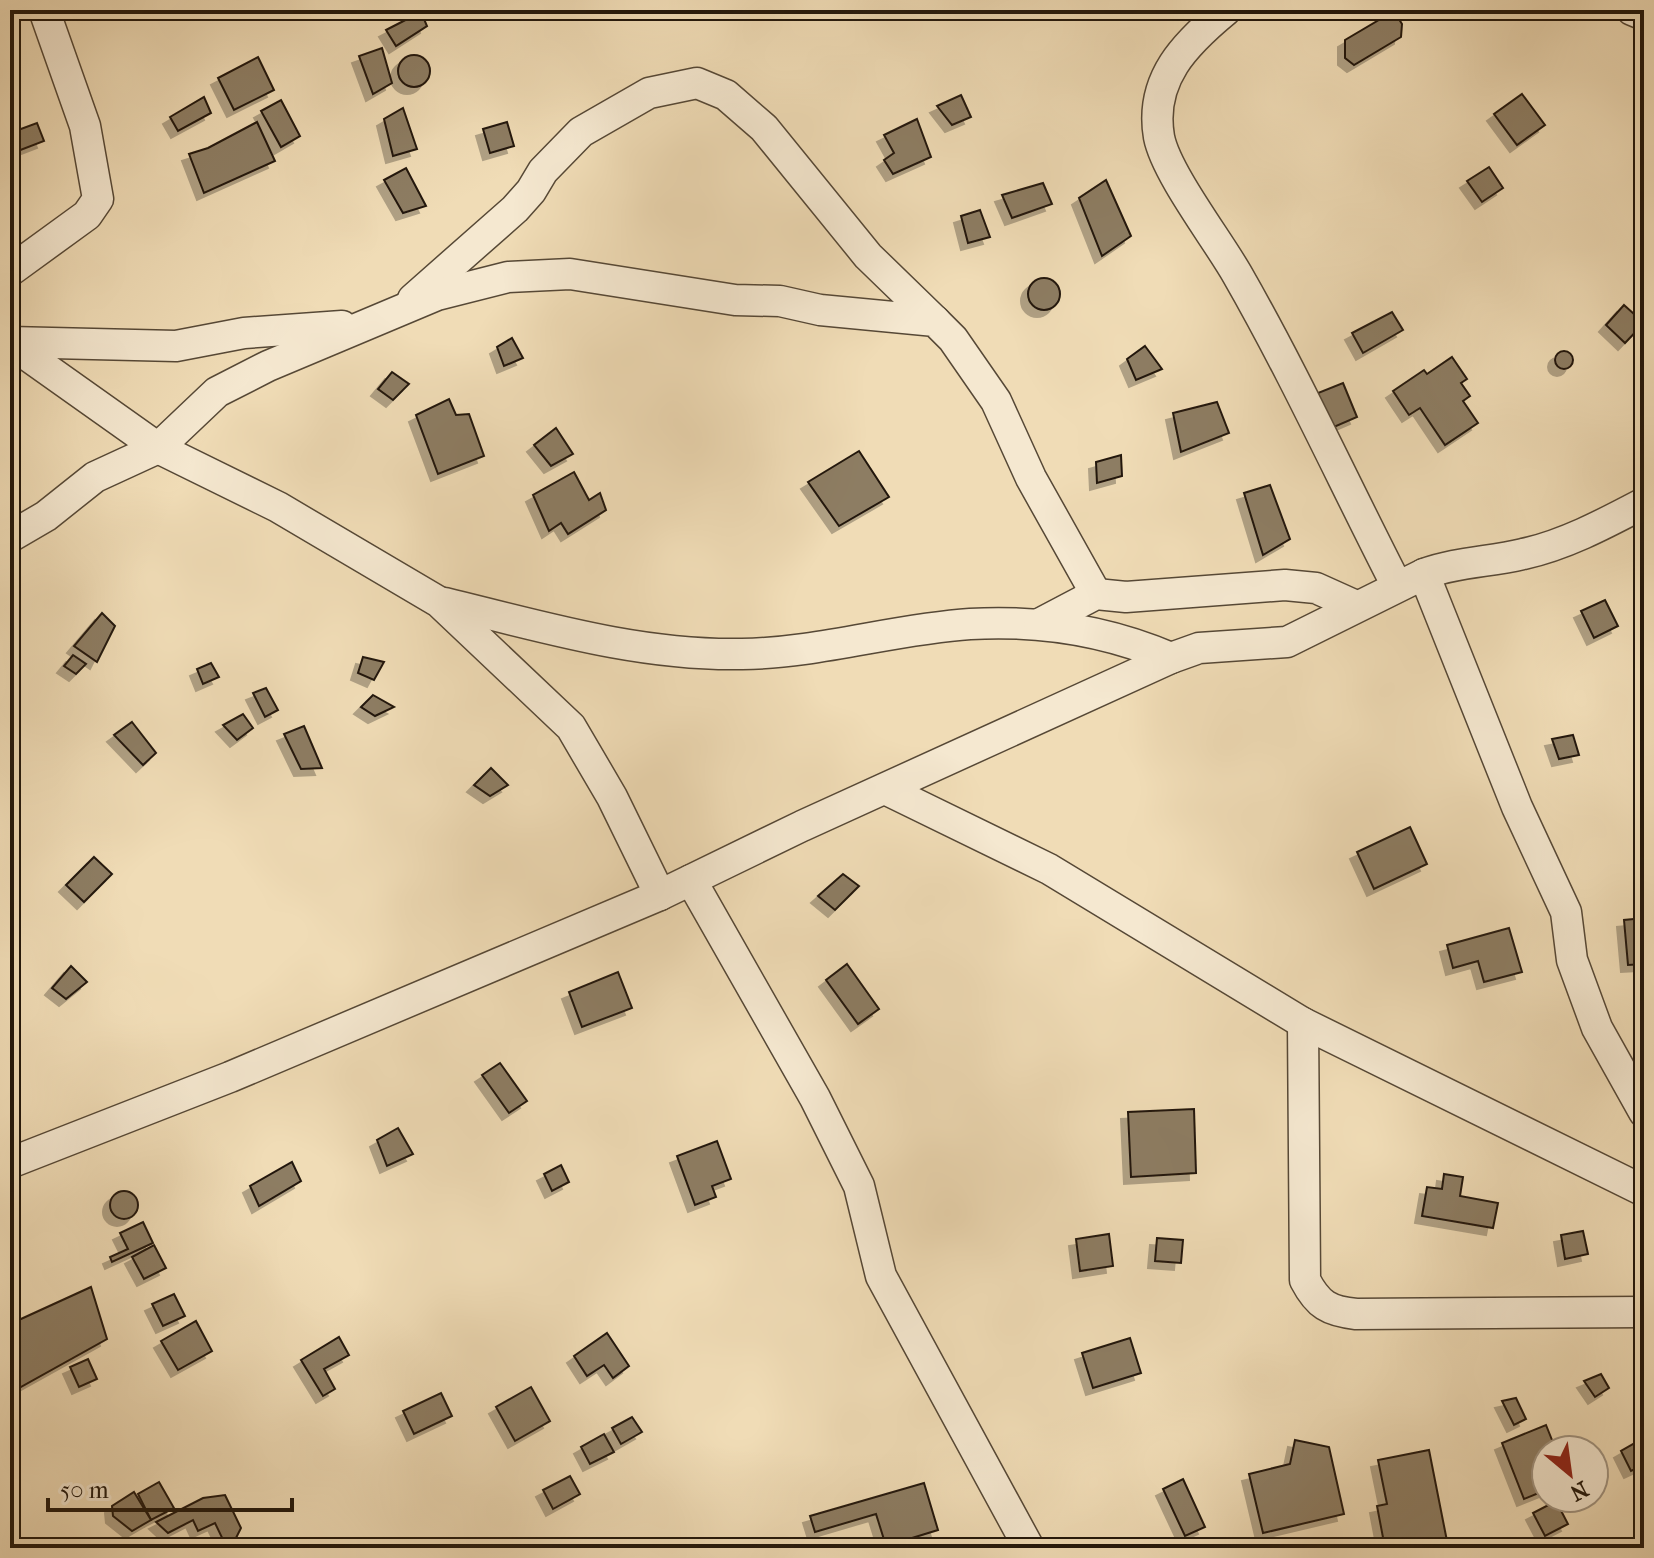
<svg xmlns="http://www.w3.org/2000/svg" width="1654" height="1558" viewBox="0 0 1654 1558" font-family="'IM FELL French Canon',serif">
<defs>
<filter id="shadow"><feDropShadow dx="-7" dy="7" stdDeviation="0" flood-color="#0004"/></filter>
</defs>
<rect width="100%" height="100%" fill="#f0dcb6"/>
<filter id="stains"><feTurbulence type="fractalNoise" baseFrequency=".0025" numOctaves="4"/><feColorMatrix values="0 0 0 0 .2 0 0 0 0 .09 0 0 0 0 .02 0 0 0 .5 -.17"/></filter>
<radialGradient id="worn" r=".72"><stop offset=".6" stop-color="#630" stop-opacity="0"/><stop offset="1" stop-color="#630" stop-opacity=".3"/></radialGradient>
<!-- building -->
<g fill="#8d7d64" stroke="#22170b" stroke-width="2" filter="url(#shadow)">
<path d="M 421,12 L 427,26 L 396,46 L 386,30 Z"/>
<path d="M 1397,16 L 1402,24 L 1401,37 L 1354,65 L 1345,58 L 1345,40 L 1384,17 Z"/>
<path d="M 382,48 L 392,83 L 373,94 L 359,56 Z"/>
<circle cx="414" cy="71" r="16"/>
<path d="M 258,57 L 274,90 L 234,110 L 218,78 Z"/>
<path d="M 1522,94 L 1545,125 L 1517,145 L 1494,114 Z"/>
<path d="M 961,95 L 971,117 L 952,125 L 937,106 Z"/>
<path d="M 204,97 L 211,113 L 178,131 L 170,117 Z"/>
<path d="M 281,100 L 300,136 L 281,147 L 261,111 Z"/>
<path d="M 403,108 L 417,149 L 393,156 L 384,119 Z"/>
<path d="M 917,119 L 931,157 L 893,174 L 884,160 L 894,153 L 884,135 Z"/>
<path d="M 257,122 L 275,161 L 204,193 L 189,154 L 208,148 Z"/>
<path d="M 507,122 L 514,146 L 490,153 L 483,129 Z"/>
<path d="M 37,123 L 44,141 L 10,154 L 10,133 Z"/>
<path d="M 1489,167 L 1503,188 L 1482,202 L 1467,181 Z"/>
<path d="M 406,168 L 426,206 L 403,213 L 384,180 Z"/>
<path d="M 1106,180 L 1131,236 L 1102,256 L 1079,198 Z"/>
<path d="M 1043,183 L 1052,204 L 1012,218 L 1002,195 Z"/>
<path d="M 980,210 L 990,237 L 968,243 L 961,216 Z"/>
<circle cx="1044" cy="294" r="16"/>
<path d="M 1624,305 L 1644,323 L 1625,343 L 1606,325 Z"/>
<path d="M 1392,312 L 1403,330 L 1363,353 L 1352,333 Z"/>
<path d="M 512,338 L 523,358 L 504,366 L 497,347 Z"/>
<path d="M 1145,346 L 1162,369 L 1136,380 L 1127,359 Z"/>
<circle cx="1564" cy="360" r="9"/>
<path d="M 1452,357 L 1467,379 L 1461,383 L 1470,396 L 1463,401 L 1478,423 L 1445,445 L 1420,408 L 1409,415 L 1393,391 L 1424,370 L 1427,374 Z"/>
<path d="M 392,372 L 409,384 L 393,400 L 378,389 Z"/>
<path d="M 1343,383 L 1357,417 L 1327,430 L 1313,395 Z"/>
<path d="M 449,399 L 456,415 L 469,414 L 484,456 L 438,474 L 416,415 Z"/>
<path d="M 1217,402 L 1229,433 L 1181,452 L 1173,413 Z"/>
<path d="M 556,428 L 573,454 L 551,466 L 534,445 Z"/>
<path d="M 859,451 L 889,497 L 839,526 L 808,482 Z"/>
<path d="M 1121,455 L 1122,476 L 1097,483 L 1096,462 Z"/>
<path d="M 574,472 L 589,500 L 600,493 L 606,510 L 568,534 L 561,523 L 549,531 L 533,495 Z"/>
<path d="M 1270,485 L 1290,539 L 1263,555 L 1244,493 Z"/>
<path d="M 1605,600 L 1618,626 L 1594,638 L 1581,611 Z"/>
<path d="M 102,613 L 115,626 L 97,662 L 74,646 Z"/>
<path d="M 73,655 L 86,664 L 76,674 L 64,666 Z"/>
<path d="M 363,657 L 384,662 L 374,680 L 358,673 Z"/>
<path d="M 211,663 L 219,677 L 203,684 L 197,669 Z"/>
<path d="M 266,688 L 278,710 L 265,717 L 253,693 Z"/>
<path d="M 373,695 L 394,707 L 375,716 L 361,707 Z"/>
<path d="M 243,714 L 253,728 L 237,740 L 223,725 Z"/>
<path d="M 132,722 L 156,753 L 143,765 L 114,735 Z"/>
<path d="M 304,726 L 322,768 L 301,769 L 284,734 Z"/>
<path d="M 1573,735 L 1579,755 L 1559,759 L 1552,739 Z"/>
<path d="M 491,768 L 508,785 L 490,796 L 474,785 Z"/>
<path d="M 1410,827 L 1427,864 L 1374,889 L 1357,852 Z"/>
<path d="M 94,857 L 112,874 L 84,902 L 66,885 Z"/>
<path d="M 843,874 L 859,886 L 835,910 L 818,896 Z"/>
<path d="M 1644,918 L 1644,964 L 1628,965 L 1624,920 Z"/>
<path d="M 1509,928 L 1522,972 L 1484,982 L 1478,961 L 1453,968 L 1447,945 Z"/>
<path d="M 847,964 L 879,1009 L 858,1024 L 826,980 Z"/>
<path d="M 71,966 L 87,982 L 66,999 L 52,988 Z"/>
<path d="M 618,972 L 632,1008 L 582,1027 L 569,992 Z"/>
<path d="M 500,1063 L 527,1101 L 509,1113 L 482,1075 Z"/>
<path d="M 1194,1109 L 1196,1173 L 1131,1177 L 1128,1112 Z"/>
<path d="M 398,1128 L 413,1154 L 387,1166 L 377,1140 Z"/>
<path d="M 717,1141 L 731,1179 L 712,1186 L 716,1197 L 695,1205 L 677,1156 Z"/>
<path d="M 292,1162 L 301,1181 L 259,1206 L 250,1186 Z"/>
<path d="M 561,1165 L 569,1182 L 552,1191 L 544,1174 Z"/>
<path d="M 1444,1174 L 1463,1177 L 1460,1196 L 1498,1203 L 1493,1228 L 1422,1216 L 1427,1187 L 1442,1189 Z"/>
<circle cx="124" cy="1205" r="14"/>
<path d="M 143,1222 L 153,1243 L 112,1262 L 110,1257 L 128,1249 L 120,1233 Z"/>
<path d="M 1583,1231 L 1588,1254 L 1565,1259 L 1561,1235 Z"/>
<path d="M 1109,1234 L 1113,1266 L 1080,1271 L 1076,1239 Z"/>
<path d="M 1157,1238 L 1183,1240 L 1181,1263 L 1155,1261 Z"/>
<path d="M 154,1245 L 166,1268 L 144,1279 L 132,1257 Z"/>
<path d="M 91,1287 L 107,1339 L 10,1393 L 10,1324 Z"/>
<path d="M 174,1294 L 185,1316 L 163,1326 L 152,1304 Z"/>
<path d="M 196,1321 L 212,1351 L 178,1370 L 161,1341 Z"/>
<path d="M 607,1333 L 629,1366 L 613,1378 L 604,1365 L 587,1376 L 574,1356 Z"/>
<path d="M 339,1337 L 349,1355 L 324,1369 L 335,1389 L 323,1396 L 301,1360 Z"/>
<path d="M 1130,1338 L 1141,1373 L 1093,1388 L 1082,1353 Z"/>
<path d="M 88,1359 L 97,1379 L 79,1387 L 70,1367 Z"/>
<path d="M 1601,1374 L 1609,1388 L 1595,1397 L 1584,1381 Z"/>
<path d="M 531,1387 L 550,1421 L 515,1441 L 496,1407 Z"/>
<path d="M 441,1393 L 452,1416 L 414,1434 L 403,1411 Z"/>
<path d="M 1516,1398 L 1526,1419 L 1514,1425 L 1502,1401 Z"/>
<path d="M 632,1417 L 642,1432 L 621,1444 L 612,1428 Z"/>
<path d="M 1546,1425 L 1556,1450 L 1546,1450 L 1546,1467 L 1543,1468 L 1546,1490 L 1524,1499 L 1502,1443 Z"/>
<path d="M 604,1434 L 614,1452 L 590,1464 L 581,1447 Z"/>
<path d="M 1642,1439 L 1644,1465 L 1631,1471 L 1621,1451 Z"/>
<path d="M 1295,1440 L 1329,1447 L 1344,1514 L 1263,1533 L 1249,1474 L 1290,1464 Z"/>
<path d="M 1429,1450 L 1447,1541 L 1413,1548 L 1385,1548 L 1377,1506 L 1387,1504 L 1378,1460 Z"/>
<path d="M 570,1476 L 580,1494 L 553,1509 L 543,1490 Z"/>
<path d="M 1183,1479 L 1205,1527 L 1185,1536 L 1163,1489 Z"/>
<path d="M 159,1482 L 174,1508 L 151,1520 L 138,1494 Z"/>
<path d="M 924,1483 L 938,1530 L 886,1546 L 876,1514 L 815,1532 L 810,1516 Z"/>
<path d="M 134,1492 L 151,1520 L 132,1531 L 113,1516 L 112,1506 Z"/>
<path d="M 225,1495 L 241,1528 L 234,1542 L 226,1546 L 215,1523 L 198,1531 L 193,1520 L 168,1533 L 156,1522 L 203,1498 Z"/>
<path d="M 1556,1501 L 1568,1524 L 1545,1536 L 1533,1513 Z"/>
</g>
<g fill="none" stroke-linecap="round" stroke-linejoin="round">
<!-- minor casing -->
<g stroke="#564836" stroke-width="33">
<g id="minor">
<path d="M 1226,10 C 1186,43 1149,79 1159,137 C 1166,173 1217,239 1237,274 C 1295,375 1344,483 1397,586"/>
<path d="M 1632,10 L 1644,15"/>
<path d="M 10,271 L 87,215 L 98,199 L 85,126 L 44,10"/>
<path d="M 413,299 L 515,209 L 531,191 L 543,171 L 581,132 L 649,93 L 697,83 L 726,95 L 764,128 L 868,256 L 935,321"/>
<path d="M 10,342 L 176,346 L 244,333 L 342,326"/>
<path d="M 10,343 L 158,448 L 278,507 L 439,602 L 571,727 L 612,797 L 660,895"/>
<path d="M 10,537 L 46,516 L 95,477 L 158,448 L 217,392 L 268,366 L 437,295 L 508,277 L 570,274 L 735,300 L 780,301 L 820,310 L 935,321 L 953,339 L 996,401 L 1031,478 L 1096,594"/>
<path d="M 1424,574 L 1517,807 L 1566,912 L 1572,960 L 1597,1028 L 1644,1112"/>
<path d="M 445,603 C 543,627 640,656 742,654 C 819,653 894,629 970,624 C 1039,620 1108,631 1171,658"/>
<path d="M 1039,624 L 1096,594 L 1126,597 L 1285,585 L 1316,588 L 1356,606"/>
<path d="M 885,789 L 1049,869 L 1303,1023 L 1644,1191"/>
<path d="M 691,880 L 815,1098 L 859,1186 L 881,1276 L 1029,1548"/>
<path d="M 1303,1023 L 1305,1280 C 1318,1305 1329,1311 1356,1314 L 1644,1312"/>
<path d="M 10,1163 L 230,1077 L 660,895 L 802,826 L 1171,658 L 1199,648 L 1287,642 L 1424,574 C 1456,562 1490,562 1523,554 C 1565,545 1606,523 1644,503"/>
</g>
</g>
<!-- minor -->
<use href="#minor" stroke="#f5e8d0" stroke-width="30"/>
</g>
<!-- margin -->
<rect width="1654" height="1558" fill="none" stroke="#f0dcb6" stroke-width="40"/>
<rect x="12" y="12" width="1630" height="1534" fill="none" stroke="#22170b" stroke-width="4"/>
<rect x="20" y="20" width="1614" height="1518" fill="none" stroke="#22170b" stroke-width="2"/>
<!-- north arrow -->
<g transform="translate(1570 1474) rotate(151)"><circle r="38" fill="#f5e8d0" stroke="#a19481" stroke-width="2"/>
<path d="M0-6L14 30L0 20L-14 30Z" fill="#8f2418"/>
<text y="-12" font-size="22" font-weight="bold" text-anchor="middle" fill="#22170b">N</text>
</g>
<!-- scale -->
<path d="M48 1498v12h244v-12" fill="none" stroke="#22170b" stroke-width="4"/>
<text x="60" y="1498" font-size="24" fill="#22170b" stroke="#f5e8d0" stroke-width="6" paint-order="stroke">50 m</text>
<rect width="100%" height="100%" filter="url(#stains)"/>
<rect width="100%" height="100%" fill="url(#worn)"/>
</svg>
